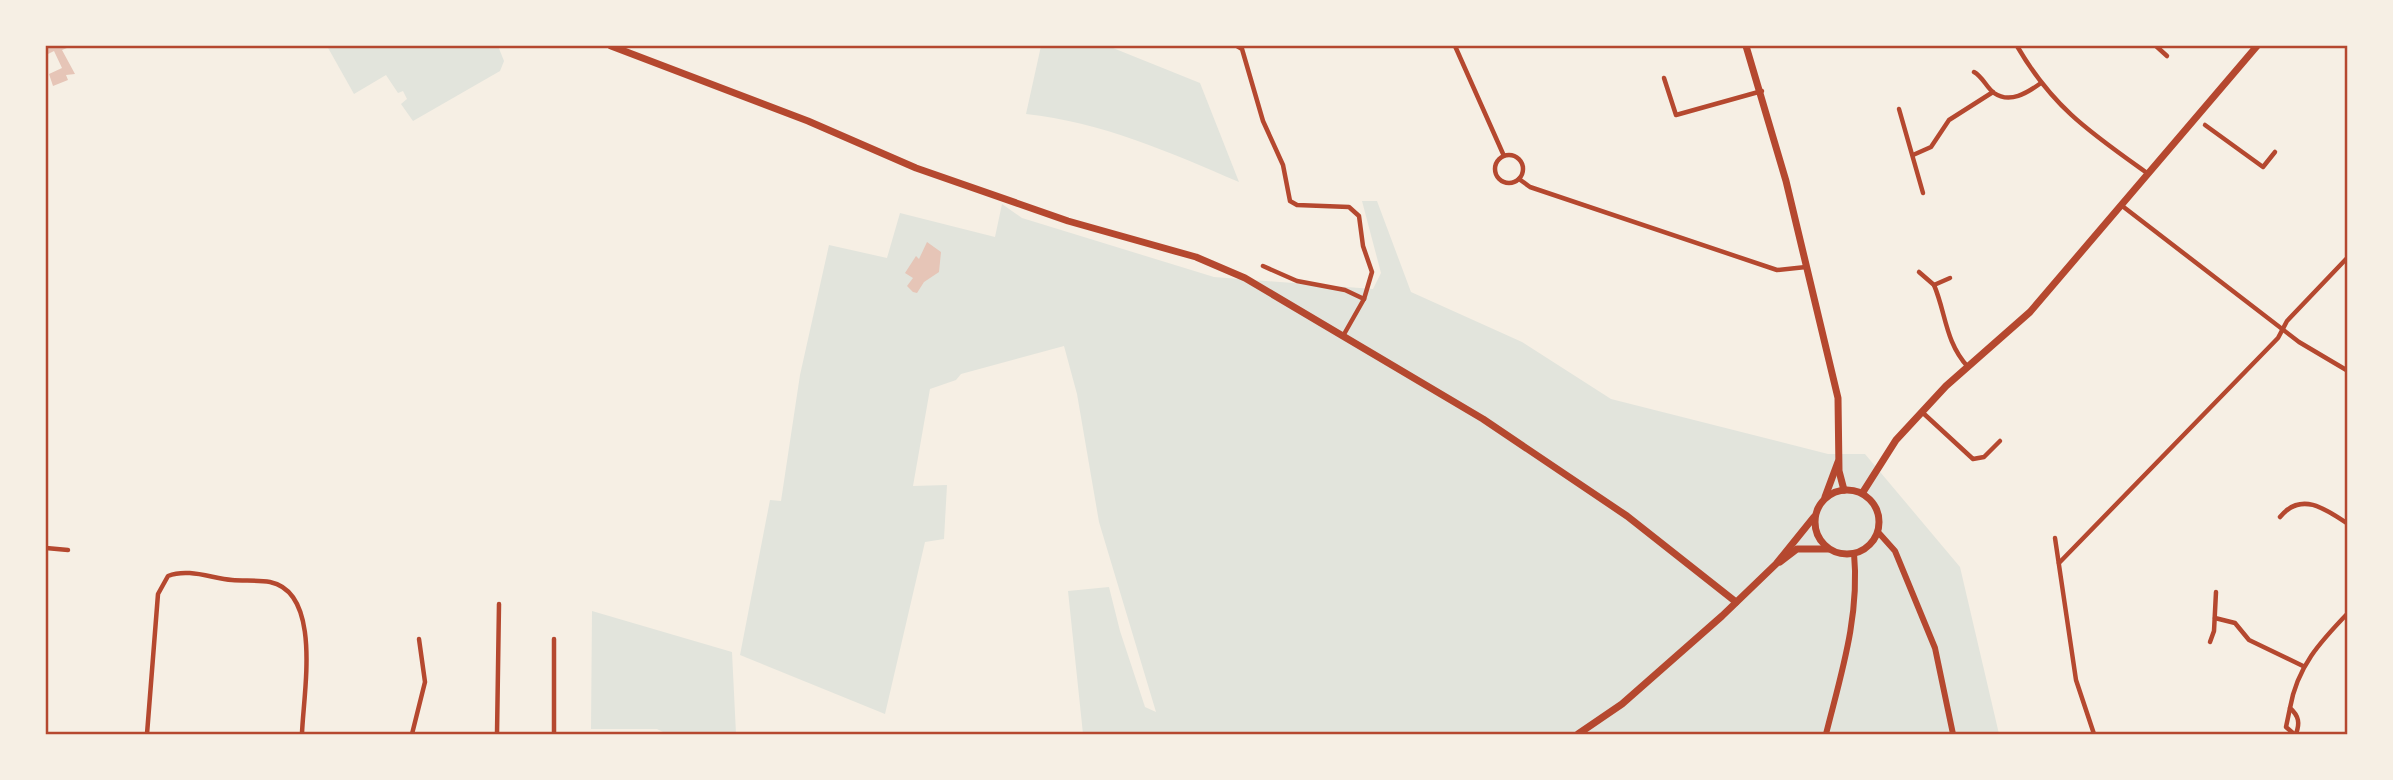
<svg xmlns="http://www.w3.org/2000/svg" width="2393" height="780" viewBox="0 0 2393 780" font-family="'PT Sans Narrow',sans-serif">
<rect width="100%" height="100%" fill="#f6efe4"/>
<!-- green -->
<g fill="#e2e4dc">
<path d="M 327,46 L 498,46 L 504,61 L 500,71 L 413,121 L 401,104 L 407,99 L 403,91 L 398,93 L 386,75 L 354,94 Z"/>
<path d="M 1041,46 L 1108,46 L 1200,83 L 1239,182 C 1169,152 1101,122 1026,114 Z"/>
<path d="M 1362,201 L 1377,201 L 1411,292 L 1522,342 L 1611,399 L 1828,454 L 1865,454 L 1960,567 L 1999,734 L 1083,734 L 1068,591 L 1109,587 L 1120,631 L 1145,707 L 1156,712 L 1099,522 L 1077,394 L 1064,346 L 961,374 L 956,380 L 930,389 L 913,486 L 947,485 L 944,539 L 925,542 L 885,714 L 740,655 L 770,500 L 781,501 L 800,375 L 829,245 L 887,258 L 900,213 L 995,237 L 1002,204 L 1022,218 L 1214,277 L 1373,289 L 1381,273 Z"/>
<path d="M 592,611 L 732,652 L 736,734 L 667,734 L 657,729 L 591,729 Z"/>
</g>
<!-- building -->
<g fill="#e6c5b7">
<path d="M 72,46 L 62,50 L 75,74 L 66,75 L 68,80 L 53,86 L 49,74 L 62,68 L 54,51 L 46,55 L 46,47 Z"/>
<path d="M 927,242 L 941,252 L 939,272 L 924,282 L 917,293 L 913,292 L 907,286 L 913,278 L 905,273 L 916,256 L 919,259 Z"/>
</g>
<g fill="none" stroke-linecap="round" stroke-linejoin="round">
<!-- minor -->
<g stroke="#b5482f" stroke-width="4.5">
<path d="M 1237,46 L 1242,49 L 1263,121 L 1283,165 L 1290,201 L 1297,205 L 1349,207 L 1359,216 L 1363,246 L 1372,272 L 1364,299 L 1343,336"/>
<path d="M 1455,46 L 1504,156"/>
<path d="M 2017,46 C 2053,108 2091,133 2147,173"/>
<path d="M 2156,46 L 2167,56"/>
<path d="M 1974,72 C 1983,77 1986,87 1994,93 C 2010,104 2027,93 2041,83"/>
<path d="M 1664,78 L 1676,115 L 1762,91"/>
<path d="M 1899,109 L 1923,193"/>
<path d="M 2205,125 L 2263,167 L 2275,152"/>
<path d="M 1913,155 L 1931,147 L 1949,120 L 1993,92"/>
<circle cx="1509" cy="169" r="14"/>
<path d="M 1519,179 L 1530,187 L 1777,270 L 1806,267"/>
<path d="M 2121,205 L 2299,342 L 2348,371"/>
<path d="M 1263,266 L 1297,281 L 1345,290 L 1364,299"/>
<path d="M 1919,272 L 1934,285"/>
<path d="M 1950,278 L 1934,285 C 1946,313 1945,342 1968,367"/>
<path d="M 1922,412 L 1973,459 L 1984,457 L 2000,441"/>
<path d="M 2280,517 C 2301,491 2326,509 2348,524"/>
<path d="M 2055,538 L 2076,680 L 2094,734"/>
<path d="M 46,548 L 68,550"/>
<path d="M 2059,563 L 2278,338 L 2287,321 L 2348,257"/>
<path d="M 2215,618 L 2235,623 L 2249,640 L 2303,666"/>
<path d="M 2210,642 L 2214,631 L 2216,592"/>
<path d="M 2290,708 L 2286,727 L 2294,734"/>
<path d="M 147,734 L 158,594 L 168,576 C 188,568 211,578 232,580 C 244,581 258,580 270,582 C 323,593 303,695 302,734"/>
<path d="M 412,734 L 425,682 L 419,639"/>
<path d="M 497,734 L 499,604"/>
<path d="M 554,734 L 554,639"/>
<path d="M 2296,734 C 2300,723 2299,716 2290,708 C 2297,667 2320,642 2348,613"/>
</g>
<!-- tertiary -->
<g stroke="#b5482f" stroke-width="6">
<path d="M 1878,532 L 1895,551 L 1935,648 L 1953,734"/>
<path d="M 1826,734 C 1841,674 1860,616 1854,553"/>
</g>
<!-- secondary -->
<g stroke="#b5482f" stroke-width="7">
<path d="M 611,46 L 808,121 L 916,168 L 1068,221 L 1196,257 L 1245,278 L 1483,419 L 1627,516 L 1736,602"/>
<path d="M 1746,46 L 1786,181 L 1838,398 L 1839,471 L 1844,490"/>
<circle cx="1847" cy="522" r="32"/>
<path d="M 1863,492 L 1896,440 L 1946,386 L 2030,312 L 2257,46"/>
<path d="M 1825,497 L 1838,462"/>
<path d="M 1780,562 L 1797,549 L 1828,549"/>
<path d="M 1578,734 L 1622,704 L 1722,616 L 1776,564 L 1814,517"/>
</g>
</g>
<!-- border -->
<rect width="2393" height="780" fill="none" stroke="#f6efe4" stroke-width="94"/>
<rect x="47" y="47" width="2299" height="686" fill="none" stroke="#b5482f" stroke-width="2.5"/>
</svg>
